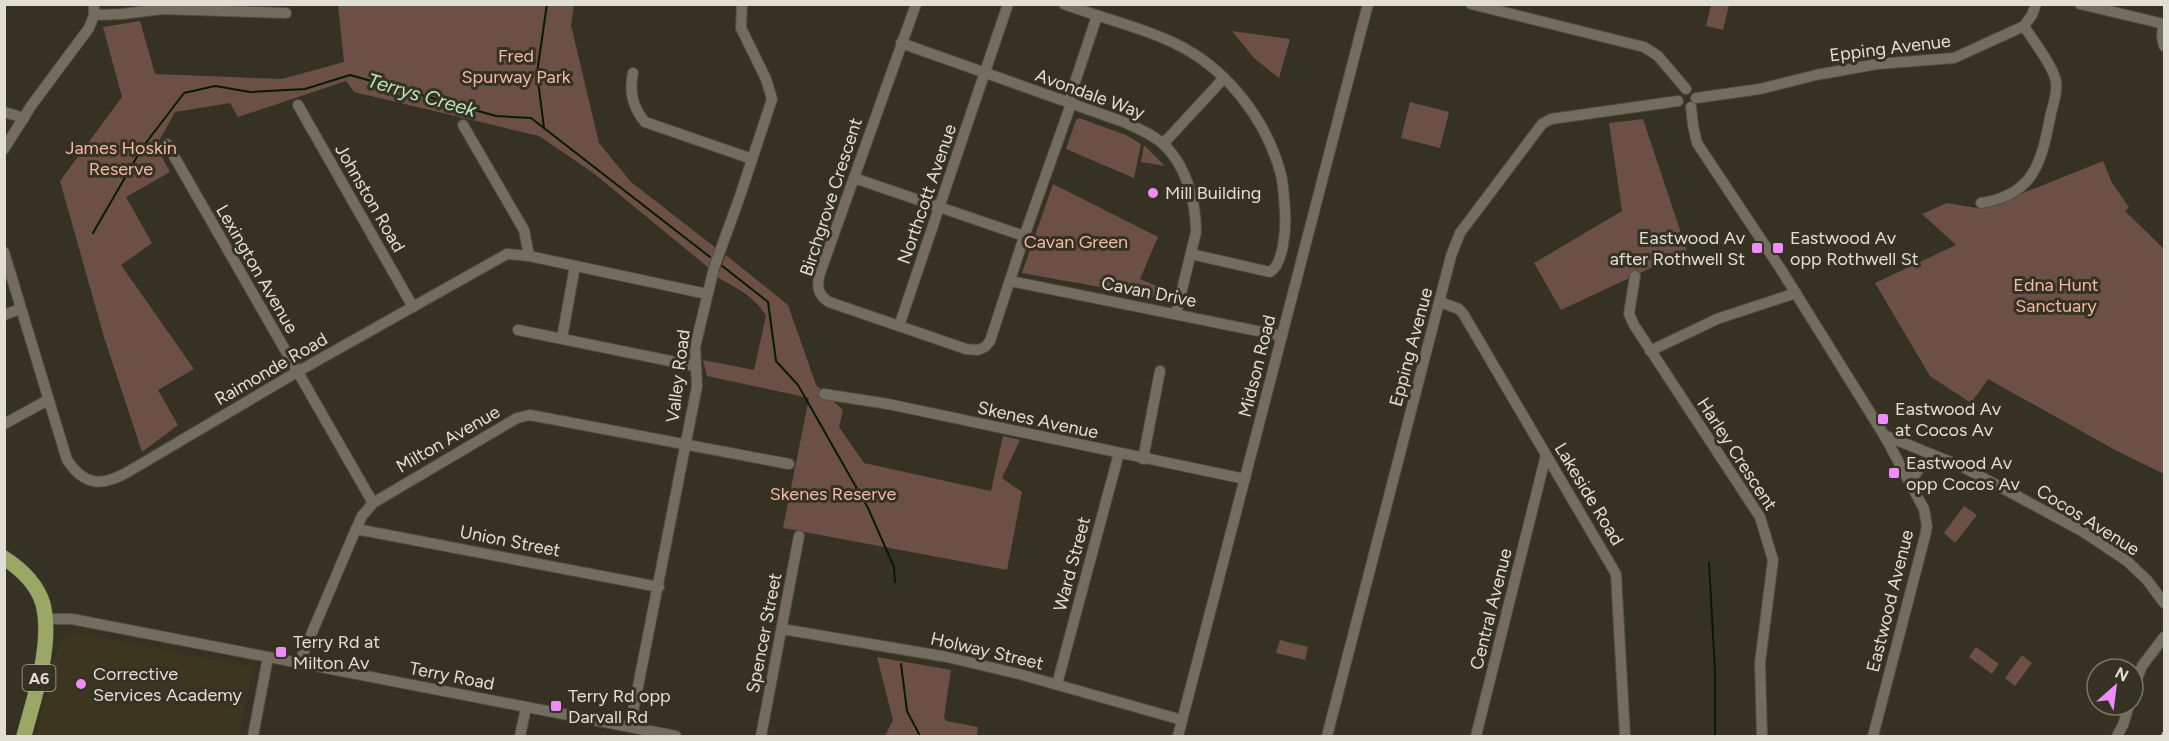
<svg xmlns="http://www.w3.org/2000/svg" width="2169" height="741" viewBox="0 0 2169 741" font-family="Figtree,sans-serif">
<rect width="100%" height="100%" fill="#353123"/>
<!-- built -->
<path fill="#3c3621" d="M 75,633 L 253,667 L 239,736 L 36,736 L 56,654 L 61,640 L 67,635 Z"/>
<!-- green -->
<g fill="#6d5045">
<path d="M 338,5 L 574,5 L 571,25 L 599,143 L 631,182 L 716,248 L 709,268 L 592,172 L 539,136 L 354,92 L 346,81 L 238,117 L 230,103 L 175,112 L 156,146 L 170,172 L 126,197 L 152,243 L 121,265 L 194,369 L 158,390 L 178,425 L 142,452 L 104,337 L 60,181 L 122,97 L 103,27 L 140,21 L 155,74 L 282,79 L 344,62 Z"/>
<path d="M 1711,5 L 1729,5 L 1723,30 L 1706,26 Z"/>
<path d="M 1232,31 L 1290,39 L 1279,78 L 1254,58 Z"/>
<path d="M 1410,102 L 1449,112 L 1440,148 L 1401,138 Z"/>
<path d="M 1079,118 L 1126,135 L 1141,144 L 1134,178 L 1066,149 L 1076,120 Z"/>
<path d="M 1643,119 L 1687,251 L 1561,310 L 1534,263 L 1622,211 L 1609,123 Z"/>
<path d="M 1144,145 L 1165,166 L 1141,162 Z"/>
<path d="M 2103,161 L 2112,183 L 2129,207 L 2125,211 L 2164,249 L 2164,474 L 2115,450 L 1988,379 L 1971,403 L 1930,376 L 1875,283 L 1956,245 L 1922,214 L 1947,203 L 1983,209 Z"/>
<path d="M 1053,184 L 1158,237 L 1140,279 L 1164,289 L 1155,297 L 1022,273 Z"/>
<path d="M 726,255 L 788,305 L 816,385 L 843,410 L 839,427 L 864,463 L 991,491 L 1003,436 L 1020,440 L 1002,478 L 1022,492 L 1007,570 L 783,528 L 809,398 L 707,376 L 703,360 L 754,370 L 766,316 C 755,296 736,288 717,277 Z"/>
<path d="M 1964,506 L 1977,515 L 1955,543 L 1944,533 Z"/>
<path d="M 1280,640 L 1308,647 L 1305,660 L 1276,653 Z"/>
<path d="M 1976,647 L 1999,664 L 1992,674 L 1969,657 Z"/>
<path d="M 2022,655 L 2032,663 L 2015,686 L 2005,678 Z"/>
<path d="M 877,657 L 951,670 L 944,717 L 946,721 L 978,727 L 977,736 L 885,736 L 893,720 Z"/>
</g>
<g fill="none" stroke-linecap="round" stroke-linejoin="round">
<!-- stream -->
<g stroke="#061a06" stroke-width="2">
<path d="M 544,128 L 537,73 L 547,4"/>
<path d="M 93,233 L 142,148 L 184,93 L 215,86 L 250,92 L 305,89 L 350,75 L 496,116 L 531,118 L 710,257"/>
<path d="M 721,265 L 768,302 L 776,361 L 798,385 L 868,508 L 894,567 L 895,582"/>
<path d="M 1709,563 L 1715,671 L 1715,736"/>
<path d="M 901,664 L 907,711 L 920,736"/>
</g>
<!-- minor casing -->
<g stroke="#504c40" stroke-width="12">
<g id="minor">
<path d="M 916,4 L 819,276 C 817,288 818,295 829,302 L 966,349 L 978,350 L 985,347 L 990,341 L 1026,231 L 1070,107 L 1071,94 L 1097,16"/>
<path d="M 1064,4 C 1100,18 1143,27 1176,44 C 1226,68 1265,118 1280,171 C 1284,184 1284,199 1285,212 C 1286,227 1284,264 1270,272 L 1191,254"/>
<path d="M 1471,4 L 1644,47 L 1658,56 L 1686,89"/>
<path d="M 2080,4 L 2164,24"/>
<path d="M 94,15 L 122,14 L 162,9 L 286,13"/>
<path d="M 2163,24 L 2162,38 L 2164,46"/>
<path d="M 901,43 L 1121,121 C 1135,127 1150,133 1162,143 C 1186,164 1196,202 1196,232 L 1176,314"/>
<path d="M 633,73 C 629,91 633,108 645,122 L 752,159"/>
<path d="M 1696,98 L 1760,89 L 1816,75 L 1877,64 L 1954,58 L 2024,26 L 2032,15 L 2036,4"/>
<path d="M 298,105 L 413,307"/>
<path d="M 1691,107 L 1693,125 L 1697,143 L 1780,268 L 1884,435 L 1924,509 L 1927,526 L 1925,536 L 1873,736"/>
<path d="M 4,112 L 24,118"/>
<path d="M 463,125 L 524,230 L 529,256"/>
<path d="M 167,144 L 373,503"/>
<path d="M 1163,144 L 1224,78"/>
<path d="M 4,149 L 31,106 L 89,28 L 94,15 L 94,4"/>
<path d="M 854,178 L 1024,236"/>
<path d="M 1981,203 C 2033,195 2041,164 2050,118 C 2052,107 2058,93 2056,82 C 2053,65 2033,41 2024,26"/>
<path d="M 4,252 L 67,460 C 84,485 100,487 126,473 L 297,372 L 507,254 L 529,256 L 707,294"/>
<path d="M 1635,276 L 1629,314 L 1634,325 L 1760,517 L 1773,560 L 1760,663 L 1762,736"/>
<path d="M 1010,281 L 1282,336"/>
<path d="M 1440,302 L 1459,309 L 1464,315 L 1616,574 L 1625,736"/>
<path d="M 4,315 L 20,309"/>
<path d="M 899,326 L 1008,4"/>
<path d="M 518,330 L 695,366"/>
<path d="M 562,338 L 575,266"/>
<path d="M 1650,351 L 1717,319 L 1796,293"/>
<path d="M 824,394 L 888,404 L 1245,479"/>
<path d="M 4,424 L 48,400"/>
<path d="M 1884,435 L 1963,467 L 2082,531 L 2127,561 L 2147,580 L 2164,603"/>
<path d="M 1143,459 L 1160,371"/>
<path d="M 1914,489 C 1910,469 1928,458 1945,462"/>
<path d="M 356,529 L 659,587"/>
<path d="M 44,619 L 72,619 L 676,736"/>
<path d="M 782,629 L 947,657 L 1019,674 L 1182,720"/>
<path d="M 299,663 L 356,529 L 362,516 L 373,503 L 517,418 L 530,415 L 789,464"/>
<path d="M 1057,684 L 1119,453"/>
<path d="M 2133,689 L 2142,666 L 2164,637"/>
<path d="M 630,727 L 697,386 L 695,347 L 714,268 L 740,196 L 772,99 L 766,79 L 741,28 L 742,4"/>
<path d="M 253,736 L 268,657"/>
<path d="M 520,736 L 526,708"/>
<path d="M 761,736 L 799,536"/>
<path d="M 1178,736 L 1368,4"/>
<path d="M 1327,736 L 1451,256 L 1460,233 L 1542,124 L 1551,119 L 1678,101"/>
<path d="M 1476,736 L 1546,455"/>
<path d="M 2117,736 L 2123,725 L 2129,705"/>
</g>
</g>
<!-- highway casing -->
<g stroke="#504c40" stroke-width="16">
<path id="highway" d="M 4,558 C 21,569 37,584 43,604 C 53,645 34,697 24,736"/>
</g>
<!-- minor -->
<use href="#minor" stroke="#726d5e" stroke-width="10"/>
<!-- highway -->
<use href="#highway" stroke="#9aa765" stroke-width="15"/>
<!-- rail casing -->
<g stroke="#c8c5bb" stroke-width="4.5">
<path id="rail" d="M 2163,736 L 2164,734"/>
</g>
<!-- rail -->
<use href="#rail" stroke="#353123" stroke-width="2" stroke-dasharray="7" stroke-linecap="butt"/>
</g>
<!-- markers -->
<g fill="#ee8cf9" stroke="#353123" stroke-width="2">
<circle cx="1153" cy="193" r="6"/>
<rect x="1751" y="242" width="12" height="12" rx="3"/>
<rect x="1772" y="242" width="12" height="12" rx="3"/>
<rect x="1877" y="413" width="12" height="12" rx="3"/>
<rect x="1888" y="467" width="12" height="12" rx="3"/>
<rect x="275" y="646" width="12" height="12" rx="3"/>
<circle cx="81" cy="684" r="6"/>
<rect x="550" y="700" width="12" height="12" rx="3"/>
</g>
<g text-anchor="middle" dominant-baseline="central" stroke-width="6" stroke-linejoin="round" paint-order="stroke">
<!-- shield labels -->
<rect fill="#353123" stroke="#adaaa0" stroke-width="1.5" x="22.5" y="665" width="33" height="26" rx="4.5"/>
<g font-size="16" font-weight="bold" fill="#e1ded5">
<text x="39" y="678">A6</text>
</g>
<!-- street labels -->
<g font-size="18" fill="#e1ded5" stroke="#353123">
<text transform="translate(1890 48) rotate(-7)">Epping Avenue</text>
<text transform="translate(1090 94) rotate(20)">Avondale Way</text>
<text transform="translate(927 194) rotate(-71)">Northcott Avenue</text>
<text transform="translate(831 197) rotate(-72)">Birchgrove Crescent</text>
<text transform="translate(370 198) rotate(60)">Johnston Road</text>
<text transform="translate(257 269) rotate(60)">Lexington Avenue</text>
<text transform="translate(1149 292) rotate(11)">Cavan Drive</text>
<text transform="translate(1411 347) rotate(-75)">Epping Avenue</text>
<text transform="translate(1257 366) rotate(-76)">Midson Road</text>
<text transform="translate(271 369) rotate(-30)">Raimonde Road</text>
<text transform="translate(678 376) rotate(-83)">Valley Road</text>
<text transform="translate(1038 420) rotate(12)">Skenes Avenue</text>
<text transform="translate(448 439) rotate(-30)">Milton Avenue</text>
<text transform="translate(1737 454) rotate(57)">Harley Crescent</text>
<text transform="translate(1589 494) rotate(59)">Lakeside Road</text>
<text transform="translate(2088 520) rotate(32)">Cocos Avenue</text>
<text transform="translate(510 541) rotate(11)">Union Street</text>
<text transform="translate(1072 564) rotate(-75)">Ward Street</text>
<text transform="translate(1890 601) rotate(-76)">Eastwood Avenue</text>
<text transform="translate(1491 609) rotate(-76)">Central Avenue</text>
<text transform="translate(764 633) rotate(-79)">Spencer Street</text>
<text transform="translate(987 651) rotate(13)">Holway Street</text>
<text transform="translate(452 676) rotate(11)">Terry Road</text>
</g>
<!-- park labels -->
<g font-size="18" fill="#f5b8a3" stroke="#353123">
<text x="516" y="56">Fred<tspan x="516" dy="21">Spurway Park</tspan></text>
<text x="121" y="148">James Hoskin<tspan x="121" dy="21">Reserve</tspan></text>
<text x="1076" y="242">Cavan Green</text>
<text x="2056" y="285">Edna Hunt<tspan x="2056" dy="21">Sanctuary</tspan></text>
<text x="833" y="494">Skenes Reserve</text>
</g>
<!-- poi labels -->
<g font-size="18" fill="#e1ded5" stroke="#353123" text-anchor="start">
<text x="1165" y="193">Mill Building</text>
<text x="1745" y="238" text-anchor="end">Eastwood Av<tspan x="1745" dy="21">after Rothwell St</tspan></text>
<text x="1790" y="238">Eastwood Av<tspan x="1790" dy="21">opp Rothwell St</tspan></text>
<text x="1895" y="409">Eastwood Av<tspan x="1895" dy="21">at Cocos Av</tspan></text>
<text x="1906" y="463">Eastwood Av<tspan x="1906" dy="21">opp Cocos Av</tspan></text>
<text x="293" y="642">Terry Rd at<tspan x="293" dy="21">Milton Av</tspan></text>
<text x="93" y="674">Corrective<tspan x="93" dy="21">Services Academy</tspan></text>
<text x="568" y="696">Terry Rd opp<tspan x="568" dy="21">Darvall Rd</tspan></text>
</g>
<!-- water labels -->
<g font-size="20" font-style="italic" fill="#bbe6b9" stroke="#353123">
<text transform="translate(422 95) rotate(16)">Terrys Creek</text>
</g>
</g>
<!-- border -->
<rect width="2169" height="741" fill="none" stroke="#e1ded5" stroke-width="12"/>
<!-- north arrow -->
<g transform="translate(2115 687) rotate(28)"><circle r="28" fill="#353123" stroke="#7a766a" stroke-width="1.5"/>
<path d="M0-4.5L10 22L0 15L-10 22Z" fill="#ee8cf9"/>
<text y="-9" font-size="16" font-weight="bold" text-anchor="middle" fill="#e1ded5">N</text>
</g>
</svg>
